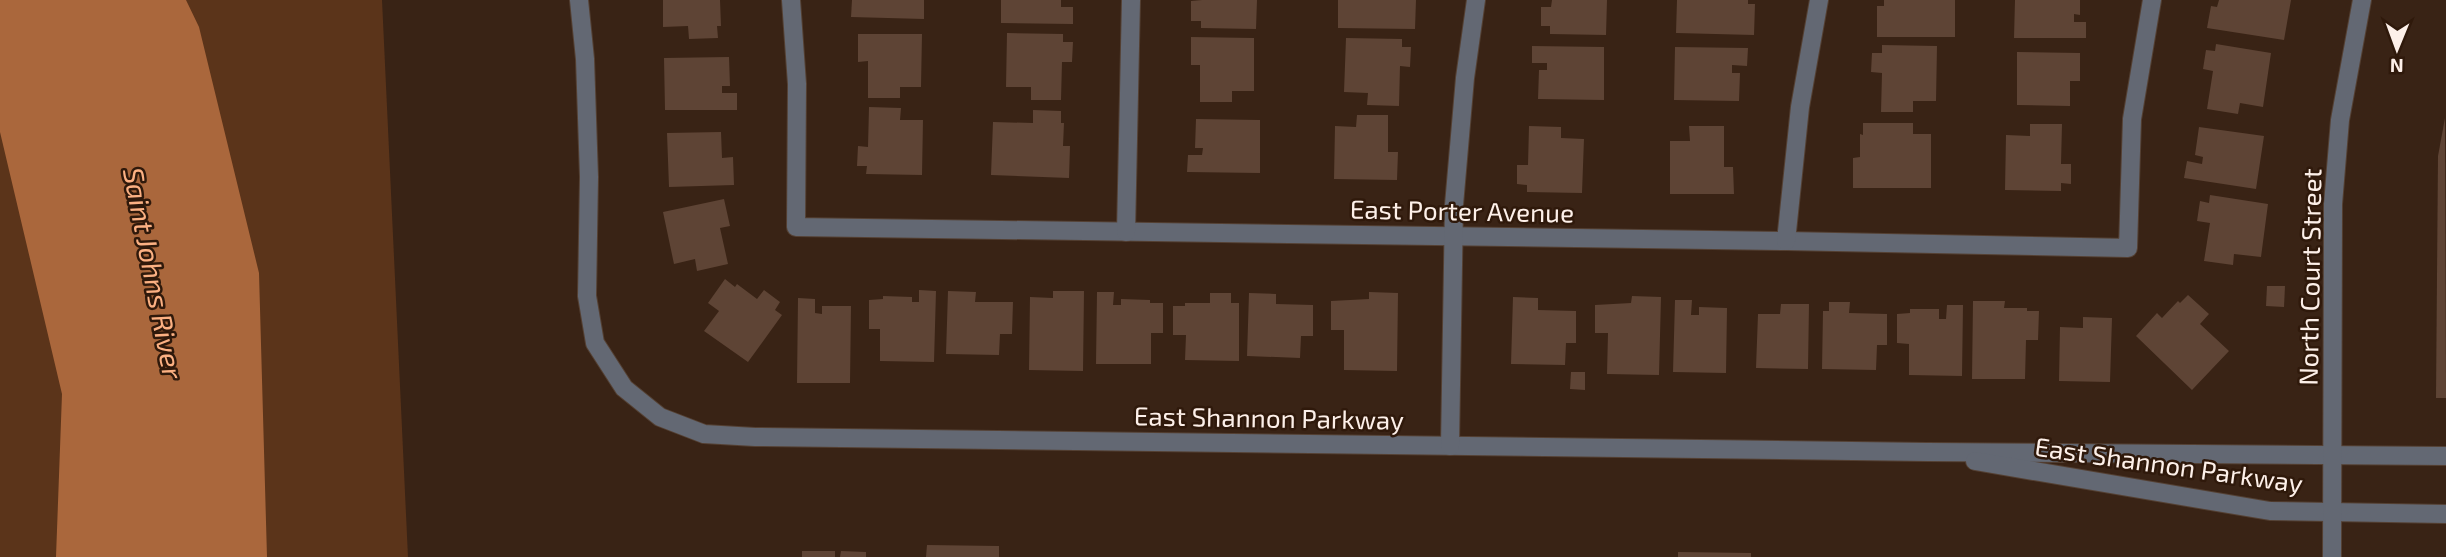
<svg xmlns="http://www.w3.org/2000/svg" width="2446" height="557" viewBox="0 0 2446 557" font-family="'Exo 2',sans-serif">
<rect width="100%" height="100%" fill="#392315"/>
<!-- green -->
<path fill="#5b341a" d="M 0,0 L 382,0 L 408,557 L 0,557 Z"/>
<!-- water -->
<path fill="#aa673c" d="M 0,0 L 186,0 L 199,27 L 259,273 L 267,557 L 56,557 L 62,394 L 0,132 Z"/>
<!-- building -->
<g fill="#5e4435">
<path d="M 663,0 L 720,0 L 721,26 L 717,26 L 718,38 L 689,39 L 688,26 L 663,27 Z"/>
<path d="M 852,0 L 924,0 L 924,19 L 851,17 Z"/>
<path d="M 1001,0 L 1061,0 L 1061,7 L 1073,7 L 1073,24 L 1001,23 Z"/>
<path d="M 1202,0 L 1257,0 L 1256,29 L 1201,28 L 1201,21 L 1191,21 L 1191,1 Z"/>
<path d="M 1338,0 L 1416,0 L 1415,29 L 1338,28 Z"/>
<path d="M 1552,0 L 1607,0 L 1606,35 L 1550,34 L 1550,26 L 1541,26 L 1541,7 L 1551,7 Z"/>
<path d="M 1677,0 L 1748,0 L 1748,4 L 1755,4 L 1754,35 L 1676,33 Z"/>
<path d="M 1884,0 L 1955,0 L 1955,37 L 1877,37 L 1877,6 L 1884,6 Z"/>
<path d="M 2015,0 L 2080,0 L 2080,15 L 2074,14 L 2074,22 L 2086,22 L 2086,38 L 2014,38 Z"/>
<path d="M 2219,0 L 2291,0 L 2284,40 L 2207,28 L 2211,6 L 2217,7 Z"/>
<path d="M 1007,33 L 1063,34 L 1063,42 L 1073,42 L 1072,62 L 1062,62 L 1061,100 L 1031,100 L 1031,87 L 1006,87 Z"/>
<path d="M 858,34 L 922,34 L 921,87 L 900,87 L 900,98 L 868,98 L 868,61 L 858,62 Z"/>
<path d="M 1191,37 L 1254,38 L 1254,91 L 1232,91 L 1232,102 L 1200,102 L 1200,65 L 1191,65 Z"/>
<path d="M 1346,38 L 1402,39 L 1402,47 L 1411,47 L 1410,67 L 1400,66 L 1399,106 L 1367,105 L 1368,93 L 1344,92 Z"/>
<path d="M 2216,44 L 2271,53 L 2263,107 L 2240,103 L 2238,114 L 2207,109 L 2213,71 L 2203,69 L 2206,50 L 2215,51 Z"/>
<path d="M 1882,45 L 1937,46 L 1936,101 L 1913,101 L 1913,112 L 1881,112 L 1882,73 L 1871,72 L 1872,53 L 1882,53 Z"/>
<path d="M 1532,46 L 1604,47 L 1604,100 L 1538,99 L 1539,70 L 1547,70 L 1547,63 L 1532,63 Z"/>
<path d="M 1675,47 L 1748,48 L 1747,66 L 1732,65 L 1732,73 L 1740,73 L 1739,101 L 1674,100 Z"/>
<path d="M 2017,52 L 2080,53 L 2080,81 L 2070,81 L 2070,106 L 2017,105 Z"/>
<path d="M 729,57 L 730,86 L 722,86 L 722,93 L 737,93 L 737,110 L 665,110 L 664,58 Z"/>
<path d="M 869,107 L 901,108 L 900,120 L 923,120 L 922,175 L 866,174 L 867,166 L 857,166 L 858,146 L 868,147 Z"/>
<path d="M 1033,110 L 1061,111 L 1061,123 L 1064,123 L 1063,146 L 1070,146 L 1069,178 L 991,175 L 993,122 L 1033,123 Z"/>
<path d="M 1357,115 L 1388,115 L 1388,152 L 1398,152 L 1397,180 L 1334,179 L 1335,126 L 1356,127 Z"/>
<path d="M 2445,118 L 2446,398 L 2436,398 L 2438,156 Z"/>
<path d="M 1196,119 L 1260,120 L 1260,173 L 1187,172 L 1188,155 L 1202,155 L 1203,148 L 1195,148 Z"/>
<path d="M 1863,123 L 1913,123 L 1913,134 L 1931,134 L 1931,188 L 1853,188 L 1853,158 L 1860,157 L 1860,134 L 1863,135 Z"/>
<path d="M 2030,124 L 2062,124 L 2061,164 L 2071,164 L 2071,184 L 2061,183 L 2061,191 L 2005,190 L 2006,135 L 2030,136 Z"/>
<path d="M 1529,126 L 1561,127 L 1561,138 L 1584,139 L 1582,193 L 1527,192 L 1527,185 L 1517,184 L 1517,165 L 1528,165 Z"/>
<path d="M 1689,126 L 1724,126 L 1724,167 L 1733,167 L 1734,194 L 1670,194 L 1670,141 L 1690,141 Z"/>
<path d="M 2199,127 L 2264,136 L 2256,189 L 2184,178 L 2187,161 L 2202,164 L 2203,157 L 2195,155 Z"/>
<path d="M 721,132 L 722,158 L 733,157 L 734,185 L 669,187 L 667,133 Z"/>
<path d="M 2210,195 L 2268,204 L 2261,257 L 2234,254 L 2233,265 L 2204,261 L 2210,223 L 2197,221 L 2200,201 L 2209,203 Z"/>
<path d="M 724,199 L 730,226 L 720,228 L 728,264 L 697,271 L 695,259 L 674,264 L 663,212 Z"/>
<path d="M 725,279 L 735,287 L 737,284 L 757,299 L 764,290 L 780,302 L 775,310 L 782,315 L 748,362 L 704,331 L 719,311 L 708,303 Z"/>
<path d="M 2267,286 L 2285,286 L 2284,307 L 2266,306 Z"/>
<path d="M 919,290 L 936,291 L 934,362 L 880,361 L 880,329 L 869,329 L 869,300 L 883,299 L 883,296 L 912,297 L 912,302 L 919,302 Z"/>
<path d="M 948,291 L 976,292 L 975,302 L 1013,302 L 1012,334 L 1000,334 L 999,355 L 946,354 Z"/>
<path d="M 1053,291 L 1084,291 L 1083,371 L 1029,370 L 1030,297 L 1053,298 Z"/>
<path d="M 1097,292 L 1114,292 L 1113,305 L 1121,305 L 1121,299 L 1150,300 L 1150,303 L 1163,303 L 1163,333 L 1151,333 L 1151,364 L 1096,364 Z"/>
<path d="M 1369,292 L 1398,293 L 1397,371 L 1344,370 L 1344,330 L 1331,330 L 1331,301 L 1369,299 Z"/>
<path d="M 1210,293 L 1231,293 L 1231,303 L 1239,303 L 1239,361 L 1185,360 L 1186,335 L 1173,335 L 1173,306 L 1185,306 L 1185,303 L 1210,303 Z"/>
<path d="M 1249,293 L 1276,294 L 1276,304 L 1313,305 L 1313,336 L 1301,336 L 1300,358 L 1247,356 Z"/>
<path d="M 2188,295 L 2209,314 L 2200,324 L 2229,351 L 2192,390 L 2136,336 L 2157,313 L 2162,318 L 2178,301 L 2180,303 Z"/>
<path d="M 1632,296 L 1661,297 L 1659,375 L 1607,374 L 1608,333 L 1595,333 L 1595,305 L 1631,303 Z"/>
<path d="M 1513,297 L 1538,298 L 1538,310 L 1576,311 L 1576,343 L 1566,343 L 1565,365 L 1511,364 Z"/>
<path d="M 798,298 L 815,299 L 815,313 L 822,314 L 822,306 L 851,306 L 850,383 L 797,383 Z"/>
<path d="M 1675,300 L 1692,300 L 1691,315 L 1699,315 L 1699,307 L 1727,308 L 1726,373 L 1673,372 Z"/>
<path d="M 1973,301 L 2005,301 L 2004,308 L 2027,308 L 2027,311 L 2039,311 L 2038,340 L 2026,340 L 2025,379 L 1972,379 Z"/>
<path d="M 1829,302 L 1850,302 L 1849,313 L 1887,314 L 1887,345 L 1877,345 L 1876,370 L 1822,369 L 1823,311 L 1829,311 Z"/>
<path d="M 1781,304 L 1809,304 L 1808,369 L 1756,368 L 1758,314 L 1780,314 Z"/>
<path d="M 1947,305 L 1963,305 L 1962,376 L 1909,375 L 1909,344 L 1897,343 L 1897,314 L 1910,313 L 1910,309 L 1939,309 L 1939,319 L 1946,319 Z"/>
<path d="M 2083,317 L 2112,318 L 2110,382 L 2059,381 L 2060,327 L 2083,328 Z"/>
<path d="M 1571,372 L 1585,372 L 1585,390 L 1570,389 Z"/>
<path d="M 927,545 L 999,546 L 999,557 L 926,557 Z"/>
<rect x="802" y="551" width="33" height="6"/>
<path d="M 841,551 L 866,552 L 866,557 L 840,557 Z"/>
<path d="M 1678,552 L 1751,553 L 1751,557 L 1678,557 Z"/>
</g>
<g fill="none" stroke-linecap="round" stroke-linejoin="round">
<!-- minor casing -->
<g stroke="#544033" stroke-width="20">
<g id="minor">
<path d="M 579,0 L 585,59 L 589,177 L 587,296 L 595,343 L 624,388 L 660,417 L 704,434 L 755,437 L 1927,452 L 2446,456"/>
<path d="M 791,0 L 797,84 L 796,227 L 1786,241 L 2128,248 L 2132,119 L 2152,0"/>
<path d="M 1126,232 L 1131,0"/>
<path d="M 1786,241 L 1800,107 L 1819,0"/>
<path d="M 1450,446 L 1454,205 L 1465,78 L 1476,0"/>
<path d="M 1975,461 L 2270,511 L 2446,514"/>
<path d="M 2332,557 L 2333,204 L 2340,120 L 2362,0"/>
</g>
</g>
<!-- minor -->
<use href="#minor" stroke="#636873" stroke-width="18"/>
</g>
<g text-anchor="middle" dominant-baseline="central" stroke-width="5" stroke-linejoin="round" paint-order="stroke">
<!-- street labels -->
<g font-size="26" fill="#fdf0e9" stroke="#2f190b">
<text transform="translate(1462 210) rotate(1)">East Porter Avenue</text>
<text transform="translate(2309 277) rotate(-89)">North Court Street</text>
<text transform="translate(1269 417) rotate(1)">East Shannon Parkway</text>
<text transform="translate(2169 464) rotate(8)">East Shannon Parkway</text>
</g>
<!-- water labels -->
<g font-size="28" font-style="italic" fill="#fcb183" stroke="#2f190b">
<text transform="translate(154 273) rotate(79)">Saint Johns River</text>
</g>
</g>
<!-- north arrow -->
<g transform="translate(2397 49) rotate(181)" stroke="#2f190b" stroke-width="5" paint-order="stroke">
<path d="M0-5L12 26L0 18L-12 26Z" fill="#fdf0e9"/>
<text y="-10" font-size="19" font-weight="bold" text-anchor="middle" fill="#fdf0e9">N</text>
</g>
</svg>
